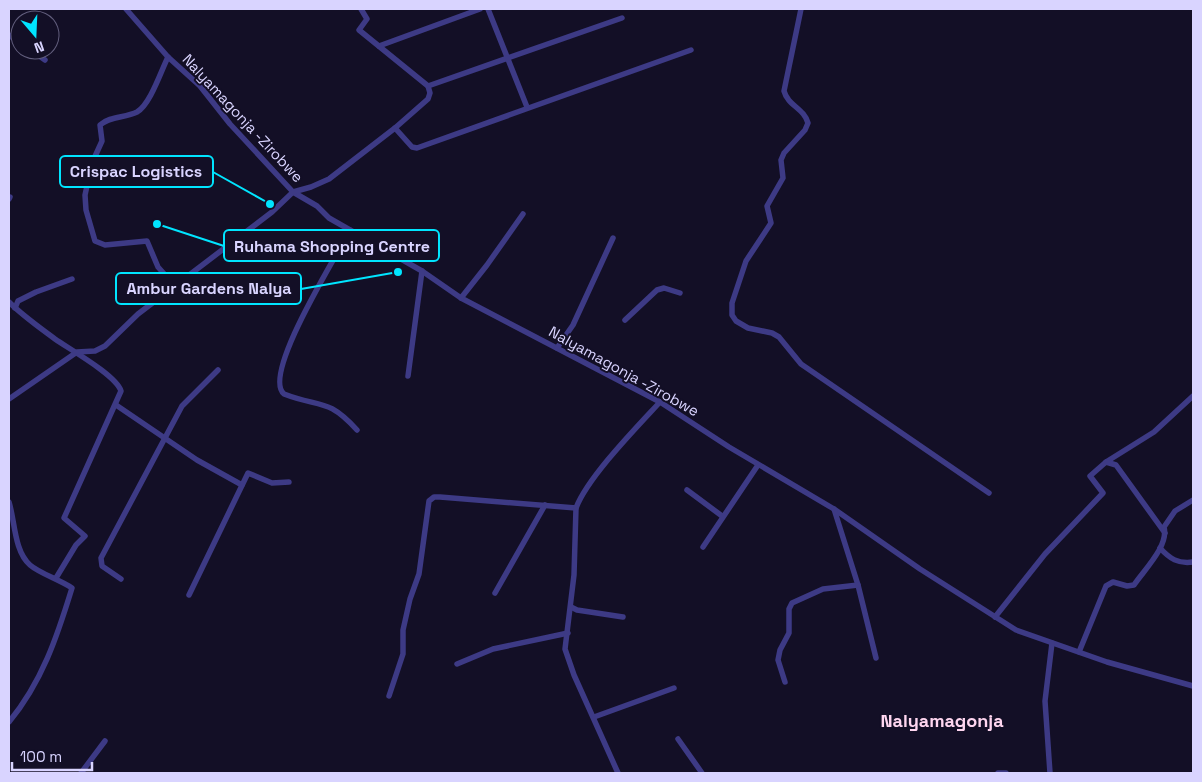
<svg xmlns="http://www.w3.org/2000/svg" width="1202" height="782" viewBox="0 0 1202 782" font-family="'Space Grotesk',sans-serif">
<rect width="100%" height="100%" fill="#130f26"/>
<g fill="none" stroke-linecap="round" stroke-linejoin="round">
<!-- street -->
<g stroke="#3d3a85" stroke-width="5.5">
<path d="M 126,9 L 168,57 L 200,86 L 230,124 L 293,192 L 317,206 L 329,218 L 422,271 L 461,298 L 660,402 L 729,447 L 834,509 L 920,569 L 1016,630 L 1107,662 L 1193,686"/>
<path d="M 488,9 L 527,107"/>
<path d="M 801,9 L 784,91 C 788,106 804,108 808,123 L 805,130 L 784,153 L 781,160 L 783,178 L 767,206 L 771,223 L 746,261 L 732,303 L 732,315 L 736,321 L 748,328 L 772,333 L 779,337 L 801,364 L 989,493"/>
<path d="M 9,35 L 20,43"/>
<path d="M 379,46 L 480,9"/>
<path d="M 31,50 L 45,60"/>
<path d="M 168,57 C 161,71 150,105 137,112 C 125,118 110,116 100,125 L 102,141 L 92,163 L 85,195 L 86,210 L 95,241 L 105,245 L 147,241 L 158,267 L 175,286"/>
<path d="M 428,86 L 622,18"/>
<path d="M 395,128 L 412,147 L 417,148 L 691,50"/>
<path d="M 9,199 L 10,197"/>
<path d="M 350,230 C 338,254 261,375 284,394 C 320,408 327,397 357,430"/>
<path d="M 461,298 L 487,265 L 523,214"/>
<path d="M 9,302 C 23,316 39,327 55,339 C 69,349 116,375 121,391 L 64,518 L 85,536 L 76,545 L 56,578"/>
<path d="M 15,308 L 18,301 L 36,292 L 72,279"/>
<path d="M 625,320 L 657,290 L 664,288 L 680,293"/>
<path d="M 557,348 L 573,325 L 613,238"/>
<path d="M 408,376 L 422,271"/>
<path d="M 9,399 L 77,352 L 95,351 L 105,346 L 138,314 L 272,212 L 293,192 L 311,187 L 329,179 L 395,128 L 428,99 L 430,93 L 428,86 L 359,30 L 367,19 L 361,9"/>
<path d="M 116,405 L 197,460 L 242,485"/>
<path d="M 1106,462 L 1154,432 L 1193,396"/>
<path d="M 687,490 L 722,516"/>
<path d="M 9,502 C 15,521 14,551 30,565 C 39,573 60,580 72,588 C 57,637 42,682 9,722"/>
<path d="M 834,509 L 858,585 L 876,658"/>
<path d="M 703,547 L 758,465"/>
<path d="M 1160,548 C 1170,559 1178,564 1193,562"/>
<path d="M 121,579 L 102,566 L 101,558 L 182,406 L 218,370"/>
<path d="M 495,593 L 545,505"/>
<path d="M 189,595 L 248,473 L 272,483 L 289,482"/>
<path d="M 571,607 L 577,610 L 623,617"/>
<path d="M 995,617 L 1045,554 L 1103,493 L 1090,476 L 1106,462 L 1116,465 L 1165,533"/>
<path d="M 1079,652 L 1106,586 L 1113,582 L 1127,586 L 1134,585 C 1144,570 1169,546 1164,527 L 1175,511 L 1193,500"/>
<path d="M 457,664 L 493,649 L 568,633"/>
<path d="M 785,682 L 778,660 L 780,650 L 789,633 L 789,609 L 792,603 L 823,589 L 858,585"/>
<path d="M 389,696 L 403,654 L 403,630 L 410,599 L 419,574 L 429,501 L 434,497 L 440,497 L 576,508"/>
<path d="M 594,717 L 674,688"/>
<path d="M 678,739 L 702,773"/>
<path d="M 81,773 L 105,741"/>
<path d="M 618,773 L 574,675 L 565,649 L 574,575 L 576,508 C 588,477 636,428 660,402"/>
<path d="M 998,773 L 1006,773"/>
<path d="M 1050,773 L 1045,701 L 1052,643"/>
</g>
</g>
<g text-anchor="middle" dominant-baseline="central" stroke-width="4" stroke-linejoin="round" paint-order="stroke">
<!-- street labels -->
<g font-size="15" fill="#d9d4ff" stroke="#130f26">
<text transform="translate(243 118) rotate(47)">Nalyamagonja -Zirobwe</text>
<text transform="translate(624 371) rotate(29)">Nalyamagonja -Zirobwe</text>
</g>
<!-- quarter labels -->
<g font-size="18" font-weight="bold" fill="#ffd6f0" stroke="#130f26">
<text x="942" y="720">Nalyamagonja</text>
</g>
</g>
<!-- callouts -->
<path fill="none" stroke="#00e5ff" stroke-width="2" d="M270 204L213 172M157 224L224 246M398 272L301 289"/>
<g fill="#00e5ff" stroke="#130f26" stroke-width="2">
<circle cx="270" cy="204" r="5"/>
<circle cx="157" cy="224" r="5"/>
<circle cx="398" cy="272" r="5"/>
</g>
<g fill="#130f26" stroke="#00e5ff" stroke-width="2">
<rect x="60" y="156" width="153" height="31" rx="5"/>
<rect x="224" y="230" width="215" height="31" rx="5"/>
<rect x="116" y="273" width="185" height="31" rx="5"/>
</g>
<g font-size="16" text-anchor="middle" font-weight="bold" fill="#d9d4ff">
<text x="136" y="177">Crispac Logistics</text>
<text x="332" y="252">Ruhama Shopping Centre</text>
<text x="209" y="294">Ambur Gardens Nalya</text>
</g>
<!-- border -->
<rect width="1202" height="782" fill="none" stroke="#d9d4ff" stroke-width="20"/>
<!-- north arrow -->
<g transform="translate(35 35) rotate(161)"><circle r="24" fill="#130f26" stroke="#625e7d"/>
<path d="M0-4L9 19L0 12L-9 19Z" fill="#00e5ff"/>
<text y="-8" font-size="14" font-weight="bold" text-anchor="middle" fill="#d9d4ff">N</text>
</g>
<!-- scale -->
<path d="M12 762v8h80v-8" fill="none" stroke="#d9d4ff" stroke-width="2.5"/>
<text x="20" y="762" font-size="15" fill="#d9d4ff" stroke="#130f26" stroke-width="4" paint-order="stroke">100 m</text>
</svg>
